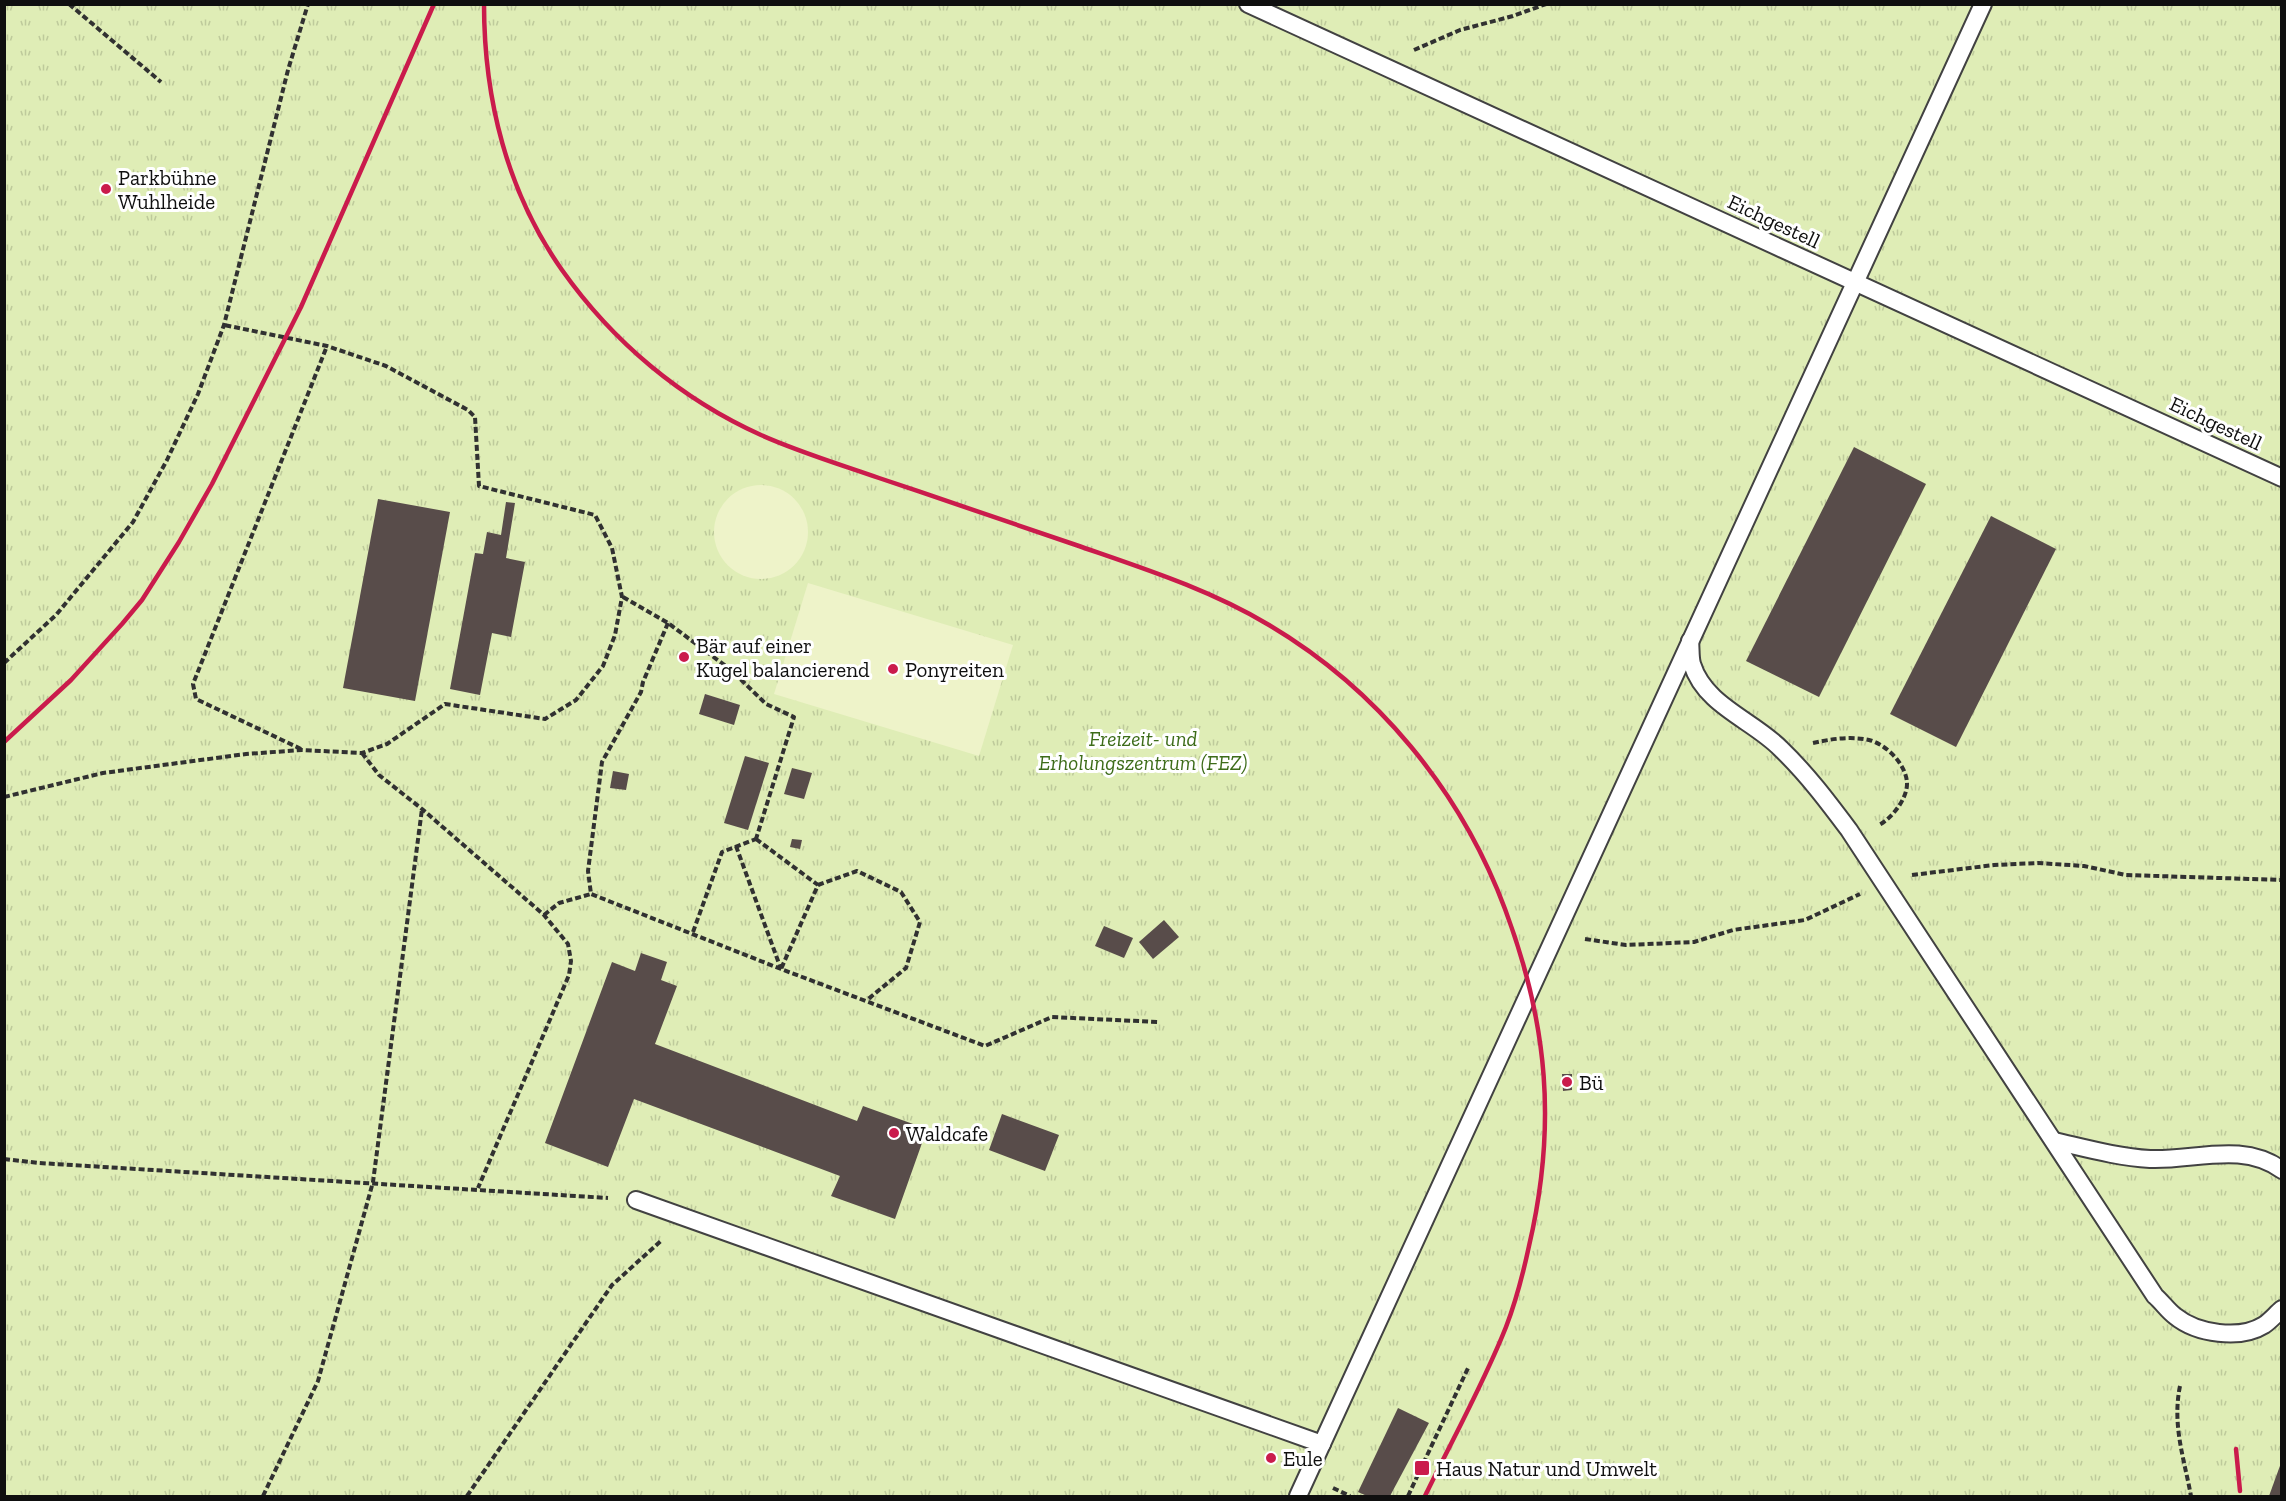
<svg xmlns="http://www.w3.org/2000/svg" width="2286" height="1501" viewBox="0 0 2286 1501" font-family="'Zilla Slab',serif">
<defs>
<pattern id="park-tufts" width="24" height="20" patternUnits="userSpaceOnUse" patternTransform="scale(1.5)"><rect width="24" height="20" fill="#dfedb6"/><path d="M3 7l-1-3M5 7V3M7 7l1-3M15 17l-1-3M17 17v-4M19 17l1-3" fill="none" stroke="#beca9b"/></pattern>
</defs>
<rect width="100%" height="100%" fill="#fff9f0"/>
<!-- park -->
<rect fill="url(#park-tufts)" x="5" y="5" width="2276" height="1491"/>
<!-- pitch -->
<g fill="#eef3c9">
<circle cx="761" cy="532" r="47"/>
<path d="M 808,583 L 1013,645 L 979,756 L 774,694 Z"/>
</g>
<!-- building -->
<g fill="#584c4a">
<path d="M 1854,447 L 1926,484 L 1819,697 L 1746,661 Z"/>
<path d="M 378,499 L 450,512 L 415,701 L 343,688 Z"/>
<path d="M 506,502 L 515,503 L 506,558 L 525,562 L 511,637 L 492,633 L 480,695 L 450,689 L 475,553 L 483,554 L 487,532 L 501,535 Z"/>
<path d="M 1991,516 L 2056,549 L 1956,747 L 1890,714 Z"/>
<path d="M 705,694 L 740,705 L 734,725 L 699,714 Z"/>
<path d="M 745,756 L 769,763 L 748,830 L 724,823 Z"/>
<path d="M 792,768 L 812,773 L 804,799 L 784,794 Z"/>
<path d="M 613,771 L 629,774 L 626,790 L 610,788 Z"/>
<path d="M 792,839 L 802,840 L 800,849 L 790,847 Z"/>
<path d="M 1164,920 L 1179,937 L 1153,959 L 1139,942 Z"/>
<path d="M 1104,926 L 1133,938 L 1124,958 L 1095,946 Z"/>
<path d="M 641,953 L 667,962 L 661,980 L 677,986 L 655,1044 L 857,1121 L 863,1106 L 927,1129 L 895,1219 L 831,1196 L 840,1176 L 634,1099 L 608,1167 L 545,1143 L 612,962 L 635,971 Z"/>
<path d="M 1562,1074 L 1572,1074 L 1572,1090 L 1563,1091 Z"/>
<path d="M 1002,1114 L 1059,1135 L 1045,1171 L 989,1150 Z"/>
<path d="M 1398,1408 L 1429,1423 L 1390,1496 L 1367,1496 L 1358,1492 Z"/>
<path d="M 2281,1463 L 2282,1496 L 2269,1496 Z"/>
</g>
<g fill="none" stroke-linecap="round" stroke-linejoin="round">
<!-- lane casing -->
<g stroke="#424242" stroke-width="20">
<g id="lane">
<path d="M 1248,4 L 2282,478"/>
<path d="M 1690,641 C 1691,649 1690,657 1692,664 C 1705,706 1753,720 1781,749 C 1807,774 1828,802 1849,830 L 2155,1296 C 2162,1302 2168,1311 2175,1316 C 2197,1334 2240,1340 2264,1325 C 2270,1321 2276,1314 2282,1309"/>
<path d="M 2054,1141 C 2085,1148 2117,1157 2150,1159 C 2194,1161 2242,1141 2282,1170"/>
<path d="M 636,1200 L 1322,1444"/>
<path d="M 1298,1496 L 1983,4"/>
</g>
</g>
<!-- path -->
<g stroke="#313131" stroke-width="4" stroke-dasharray="6 3" stroke-linecap="butt">
<path d="M 69,4 L 161,82"/>
<path d="M 1414,50 L 1460,30 L 1513,16 L 1546,4"/>
<path d="M 623,597 L 668,623 L 731,670 L 766,704 L 794,717 L 756,839"/>
<path d="M 668,623 L 643,682 L 641,692 L 602,762 L 588,871 L 591,894 L 781,969 L 985,1046 L 1052,1017 L 1158,1022"/>
<path d="M 4,663 L 56,615 L 133,522 L 167,460 L 198,394 L 224,325 L 288,70 L 308,4"/>
<path d="M 1813,743 C 1831,739 1850,736 1869,740 C 1886,744 1907,765 1907,784 C 1907,799 1892,818 1879,825"/>
<path d="M 301,749 L 196,699 L 193,684 L 327,346"/>
<path d="M 362,753 L 379,775 L 422,809 L 544,915 L 568,944 L 571,961 L 569,975 L 478,1188"/>
<path d="M 4,797 L 103,773 L 246,754 L 302,750 L 362,753 L 387,744 L 445,704 L 545,719 L 576,700 L 603,666 L 615,635 L 622,597 L 612,548 L 595,515 L 479,486 L 475,417 L 468,410 L 386,366 L 327,346 L 224,325"/>
<path d="M 756,839 L 818,885 L 781,969"/>
<path d="M 736,846 L 781,969"/>
<path d="M 1912,875 L 1994,865 L 2038,863 L 2084,866 L 2126,875 L 2282,880"/>
<path d="M 818,885 L 857,871 L 901,892 L 920,922 L 906,968 L 867,1000"/>
<path d="M 544,915 L 559,903 L 591,894"/>
<path d="M 693,932 L 722,852 L 756,839"/>
<path d="M 1585,939 L 1626,945 L 1694,942 L 1733,930 L 1805,920 L 1860,894"/>
<path d="M 4,1159 L 39,1163 L 608,1198"/>
<path d="M 2180,1386 C 2172,1425 2184,1458 2191,1496"/>
<path d="M 1333,1488 L 1350,1496"/>
<path d="M 263,1496 L 318,1381 L 373,1182 L 422,809"/>
<path d="M 467,1496 L 612,1285 L 662,1240"/>
<path d="M 1408,1496 L 1469,1366"/>
</g>
<!-- lane -->
<use href="#lane" stroke="#fff" stroke-width="16"/>
<!-- rail -->
<g stroke="#ca1b4c" stroke-width="4.5">
<path d="M 484,4 C 484,99 507,192 562,270 C 613,342 681,399 761,435 C 799,452 839,464 879,478 C 945,500 1011,523 1076,545 C 1142,568 1209,589 1269,625 C 1377,689 1461,791 1505,909 C 1548,1024 1557,1126 1529,1246 C 1523,1274 1516,1301 1506,1327 C 1483,1385 1452,1440 1425,1496"/>
<path d="M 4,742 L 71,680 L 122,624 L 142,600 L 179,542 L 212,484 L 301,307 L 434,4"/>
<path d="M 2236,1449 L 2240,1491"/>
</g>
</g>
<!-- markers -->
<g fill="#ca1b4c" stroke="#fff" stroke-width="2">
<circle cx="106" cy="189" r="6"/>
<circle cx="684" cy="657" r="6"/>
<circle cx="893" cy="669" r="6"/>
<circle cx="1567" cy="1082" r="6"/>
<circle cx="894" cy="1133" r="6"/>
<circle cx="1271" cy="1458" r="6"/>
<rect x="1414" y="1460" width="16" height="16" rx="3"/>
</g>
<g text-anchor="middle" dominant-baseline="central" stroke-width="6" stroke-linejoin="round" paint-order="stroke">
<!-- poi labels -->
<g font-size="21" fill="#0f0f0f" stroke="#fff" text-anchor="start">
<text x="118" y="177">Parkbühne<tspan x="118" dy="24">Wuhlheide</tspan></text>
<text x="696" y="645">Bär auf einer<tspan x="696" dy="24">Kugel balancierend</tspan></text>
<text x="905" y="669">Ponyreiten</text>
<text x="1579" y="1082">Bü</text>
<text x="906" y="1133">Waldcafe</text>
<text x="1283" y="1458">Eule</text>
<text x="1436" y="1468">Haus Natur und Umwelt</text>
</g>
<!-- street labels -->
<g font-size="21" fill="#0f0f0f" stroke="#fff">
<text transform="translate(1774 221) rotate(25)">Eichgestell</text>
<text transform="translate(2216 423) rotate(25)">Eichgestell</text>
</g>
<!-- park labels -->
<g font-size="21" font-style="italic" fill="#3d6c19" stroke="#fff">
<text x="1143" y="738">Freizeit- und<tspan x="1143" dy="24">Erholungszentrum (FEZ)</tspan></text>
</g>
</g>
<!-- border -->
<rect width="2286" height="1501" fill="none" stroke="#0f0f0f" stroke-width="12"/>
</svg>
